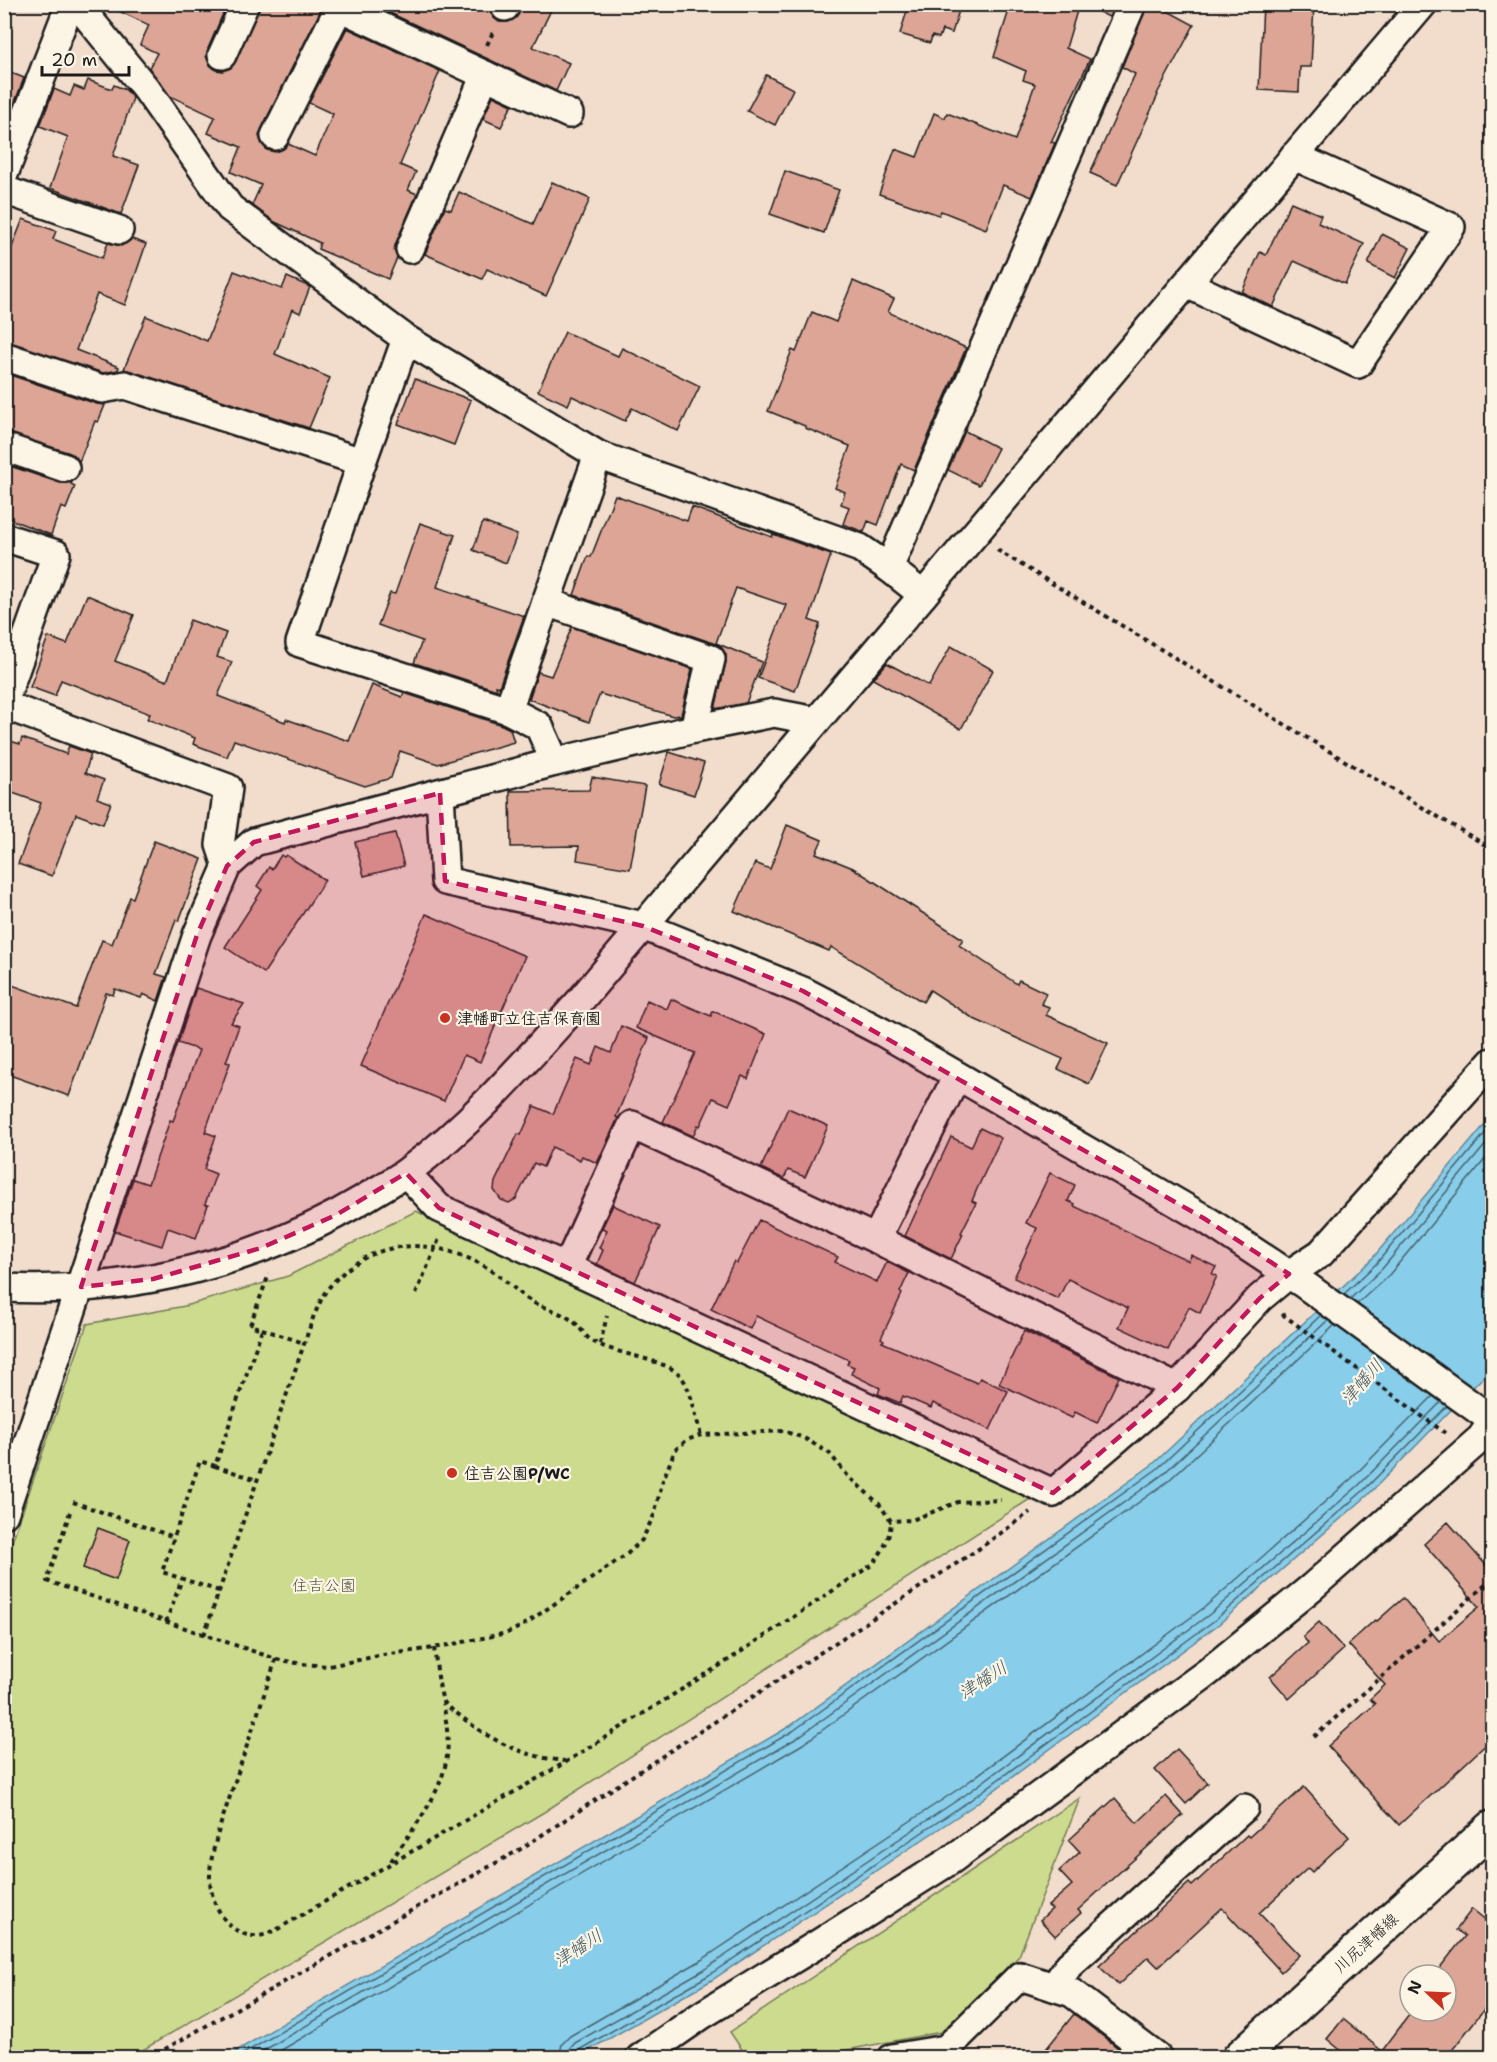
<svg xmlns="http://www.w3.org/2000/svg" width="1497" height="2062" viewBox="0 0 1497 2062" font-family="'Shantell Sans','Klee One',sans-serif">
<rect width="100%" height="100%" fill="#f2ddcd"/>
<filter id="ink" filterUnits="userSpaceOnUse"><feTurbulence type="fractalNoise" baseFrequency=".0167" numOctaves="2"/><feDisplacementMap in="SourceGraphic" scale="12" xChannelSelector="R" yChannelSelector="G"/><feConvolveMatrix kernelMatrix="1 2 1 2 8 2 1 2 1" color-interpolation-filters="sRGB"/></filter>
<g filter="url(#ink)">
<!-- green -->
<g fill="#ccdb8e" stroke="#747c55" stroke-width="1.5">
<path d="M 416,1211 L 1030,1499 L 544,1812 L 131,2057 L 5,2058 L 5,1562 L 87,1324 L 185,1306 L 288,1276 Z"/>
<path d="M 1080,1798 L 1019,1956 L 946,2031 L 805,2058 L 747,2057 L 730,2032 Z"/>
</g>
<!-- water -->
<path fill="#88cde9" stroke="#5d8697" stroke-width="1.5" d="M 1492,1116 L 1492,1368 L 1367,1496 L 1219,1624 L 973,1806 L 712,1980 L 577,2057 L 224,2058 L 790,1726 L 1153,1464 L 1371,1260 Z"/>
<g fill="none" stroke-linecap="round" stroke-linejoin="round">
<!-- shore -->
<g stroke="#47636e" stroke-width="1.5">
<path d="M 1344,1294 L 1376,1264 L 1492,1125"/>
<path d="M 1350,1299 L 1382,1269 L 1492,1137"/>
<path d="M 1357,1304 L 1389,1275 L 1492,1151"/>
<path d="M 236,2058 L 793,1731 L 1157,1469 L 1321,1315"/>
<path d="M 251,2058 L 797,1738 L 1162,1475 L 1328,1320"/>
<path d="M 268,2058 L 803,1744 L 1167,1482 L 1335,1325"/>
<path d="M 559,2058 L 562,2044 L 570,2036 L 700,1961 L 960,1788 L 1205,1607 L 1351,1479 L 1433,1396"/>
<path d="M 568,2058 L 569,2050 L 575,2043 L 705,1969 L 965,1795 L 1210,1614 L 1358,1486 L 1441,1402"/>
<path d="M 576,2058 L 579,2050 L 709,1975 L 969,1801 L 1215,1620 L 1363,1491 L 1447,1406"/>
</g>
</g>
<!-- building -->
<g fill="#dca595" stroke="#1c1c1c" stroke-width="1.5">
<path d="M 104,4 L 227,4 L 208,49 L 206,56 L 210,65 L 216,70 L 223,71 L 231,68 L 236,61 L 260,4 L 317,4 L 320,12 L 261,130 L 259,136 L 262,144 L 267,150 L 275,152 L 283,149 L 288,144 L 315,156 L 333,114 L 309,103 L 347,28 L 440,71 L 400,165 L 416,172 L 408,190 L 417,194 L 396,243 L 394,250 L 397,258 L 388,279 L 318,249 L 320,243 L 275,222 L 252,205 L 261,185 L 231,172 L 241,147 L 208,133 L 215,117 L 170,96 L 149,68 L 157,53 L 140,45 L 149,25 Z"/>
<path d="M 371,4 L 490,4 L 490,11 L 494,18 L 499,22 L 508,22 L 516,18 L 520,12 L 521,4 L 554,4 L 533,47 L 569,63 L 556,91 Z"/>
<path d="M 909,4 L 961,4 L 952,33 L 942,30 L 939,38 L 932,36 L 930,43 L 900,34 Z"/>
<path d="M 1011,4 L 1079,4 L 1066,48 L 1090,59 L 1051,142 L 1055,143 L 1032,197 L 1003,185 L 986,229 L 941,211 L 939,215 L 879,194 L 895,149 L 917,157 L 934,113 L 945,118 L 947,113 L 1015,140 L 1035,84 L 1023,80 L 1026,71 L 994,57 Z"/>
<path d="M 1083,4 L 1115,4 L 1109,17 Z"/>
<path d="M 1147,4 L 1155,4 L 1194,25 L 1157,94 L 1158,95 L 1117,185 L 1090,173 L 1135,74 L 1122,67 Z"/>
<path d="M 1263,4 L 1314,4 L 1311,67 L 1300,67 L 1299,92 L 1259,90 Z"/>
<path d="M 4,70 L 24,78 L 10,115 L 4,112 Z"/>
<path d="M 766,75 L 793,89 L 775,125 L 747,111 Z"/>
<path d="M 88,80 L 112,89 L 114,85 L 126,90 L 133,98 L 113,156 L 139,165 L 121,214 L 50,188 L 68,137 L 40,126 L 54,89 L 70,96 L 74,86 L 84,90 Z"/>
<path d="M 493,96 L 512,105 L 501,127 L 483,119 Z"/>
<path d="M 785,171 L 839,190 L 824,233 L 770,214 Z"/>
<path d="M 552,182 L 590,199 L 546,296 L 487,269 L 482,279 L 425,254 L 445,208 L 451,210 L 459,192 L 533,224 Z"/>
<path d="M 1291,202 L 1321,215 L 1318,223 L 1364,244 L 1345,284 L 1294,261 L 1273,307 L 1242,292 L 1260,252 L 1266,255 Z"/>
<path d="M 23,219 L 56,231 L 53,239 L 102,258 L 108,243 L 121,246 L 132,239 L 146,244 L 125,305 L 97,294 L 76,350 L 119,367 L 118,370 L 103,373 L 4,341 L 4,267 Z"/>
<path d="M 1382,234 L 1410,248 L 1395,278 L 1368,264 Z"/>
<path d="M 234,271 L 282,289 L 287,277 L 310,287 L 300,313 L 292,309 L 275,354 L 330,378 L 309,428 L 124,369 L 146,316 L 207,341 Z"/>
<path d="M 853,281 L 894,299 L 888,312 L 966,348 L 914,470 L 901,464 L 878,525 L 868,521 L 864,532 L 843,524 L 849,507 L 841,504 L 845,492 L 835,488 L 850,446 L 805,428 L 805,426 L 768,411 L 792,350 L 796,352 L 812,312 L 836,322 Z"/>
<path d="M 565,332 L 618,356 L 622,348 L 700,386 L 678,431 L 632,408 L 625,421 L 572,396 L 568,405 L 538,391 Z"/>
<path d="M 4,373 L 97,404 L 105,405 L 98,422 L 95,421 L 79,462 L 76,457 L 70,453 L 4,432 Z"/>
<path d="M 415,379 L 471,400 L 454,445 L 398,424 Z"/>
<path d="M 965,431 L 998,448 L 979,485 L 948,470 Z"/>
<path d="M 4,464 L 60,483 L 72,482 L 71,484 L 75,486 L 66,509 L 61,507 L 51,535 L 4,517 Z"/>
<path d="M 615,495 L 687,521 L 692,507 L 772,537 L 773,534 L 831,555 L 809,620 L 820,624 L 795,691 L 758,678 L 786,605 L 736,588 L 716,643 L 762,662 L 746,703 L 715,709 L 726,662 L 726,655 L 722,648 L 716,644 L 574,595 L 588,556 L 591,557 Z"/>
<path d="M 483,522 L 517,535 L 506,563 L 473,550 Z"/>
<path d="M 420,523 L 455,535 L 437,587 L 524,616 L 499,687 L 496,686 L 497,690 L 414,663 L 422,641 L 378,625 L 390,593 L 395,594 Z"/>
<path d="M 87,595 L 134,615 L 115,661 L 167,681 L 190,620 L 226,633 L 217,657 L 232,662 L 218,696 L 285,722 L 286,719 L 349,741 L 372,685 L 402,697 L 404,693 L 502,725 L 510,729 L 514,742 L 438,764 L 400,751 L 391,778 L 365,786 L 234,740 L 227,757 L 193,744 L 195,738 L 147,719 L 150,714 L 61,680 L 55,696 L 30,687 L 48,637 L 67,644 Z"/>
<path d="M 572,627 L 692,669 L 681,715 L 673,716 L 600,694 L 589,722 L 529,699 L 538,672 L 551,676 Z"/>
<path d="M 951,646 L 993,670 L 961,729 L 873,679 L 887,663 L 929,686 Z"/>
<path d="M 22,738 L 66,754 L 69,746 L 91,754 L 85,773 L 104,780 L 97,798 L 111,803 L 103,824 L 76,814 L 52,876 L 18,864 L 41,803 L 4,790 L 4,739 L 20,744 Z"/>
<path d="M 669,752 L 704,763 L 694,795 L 659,784 Z"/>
<path d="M 592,777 L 645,786 L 630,869 L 577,860 L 579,846 L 511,847 L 510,791 L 589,790 Z"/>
<path d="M 787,825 L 822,840 L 816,853 L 853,868 L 963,939 L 959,945 L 1017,984 L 1019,980 L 1046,993 L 1041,1004 L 1049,1007 L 1046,1015 L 1108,1043 L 1089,1084 L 1058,1069 L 1063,1059 L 974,1019 L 930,990 L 923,1002 L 831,947 L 829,951 L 734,911 L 755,863 L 770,869 Z"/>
<path d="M 395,833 L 404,866 L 364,876 L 355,842 Z"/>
<path d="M 154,841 L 202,859 L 179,921 L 176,920 L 156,974 L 166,977 L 158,1001 L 143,994 L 141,998 L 115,989 L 113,995 L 106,993 L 69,1096 L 4,1073 L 4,982 L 76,1008 L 102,940 L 112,944 L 130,897 L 133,898 Z"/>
<path d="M 281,855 L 284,857 L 286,855 L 325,880 L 264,973 L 225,947 L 262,890 L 257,886 L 269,867 L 272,869 Z"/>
<path d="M 426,914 L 525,956 L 480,1062 L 464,1055 L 444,1101 L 361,1066 Z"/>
<path d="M 196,988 L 244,1004 L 231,1023 L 239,1026 L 226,1062 L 230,1063 L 205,1132 L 216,1136 L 204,1169 L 216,1174 L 205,1204 L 208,1205 L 196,1238 L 168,1228 L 162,1246 L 115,1231 L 133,1179 L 148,1184 L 170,1120 L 173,1121 L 199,1050 L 178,1043 Z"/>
<path d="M 671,999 L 711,1016 L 713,1011 L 766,1034 L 748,1079 L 742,1076 L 729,1105 L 713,1098 L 700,1126 L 698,1125 L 693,1136 L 663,1122 L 695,1053 L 636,1028 L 647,1000 L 667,1009 Z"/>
<path d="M 621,1026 L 649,1038 L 616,1117 L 618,1118 L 597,1163 L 582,1156 L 580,1160 L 552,1147 L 543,1167 L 534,1163 L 516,1199 L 509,1203 L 501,1200 L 494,1190 L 495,1182 L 518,1134 L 521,1135 L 534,1106 L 553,1114 L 577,1059 L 591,1065 L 598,1047 L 611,1053 Z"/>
<path d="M 788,1108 L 828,1126 L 805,1177 L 788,1170 L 784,1179 L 761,1168 Z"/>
<path d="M 980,1128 L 1001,1138 L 977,1189 L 972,1201 L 976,1203 L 961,1233 L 963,1234 L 951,1259 L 905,1236 L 951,1137 L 971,1147 Z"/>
<path d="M 1050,1173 L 1075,1185 L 1068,1201 L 1075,1204 L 1074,1206 L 1189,1261 L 1191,1255 L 1216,1267 L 1212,1274 L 1217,1276 L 1200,1313 L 1189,1307 L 1168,1350 L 1119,1327 L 1128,1308 L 1068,1279 L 1058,1299 L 1014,1278 L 1037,1228 L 1026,1223 Z"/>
<path d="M 613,1205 L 660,1227 L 635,1282 L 597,1264 L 603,1250 L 599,1248 L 607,1230 L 602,1228 Z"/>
<path d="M 759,1220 L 838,1257 L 835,1262 L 877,1282 L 887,1262 L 909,1273 L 900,1292 L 902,1294 L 881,1338 L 884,1340 L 882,1342 L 977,1383 L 980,1378 L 1008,1391 L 990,1430 L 933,1403 L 931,1408 L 903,1396 L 900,1403 L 878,1394 L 880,1388 L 851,1374 L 854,1367 L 847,1364 L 849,1360 L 756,1316 L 750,1329 L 711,1309 L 734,1261 L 737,1263 Z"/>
<path d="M 1024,1331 L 1119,1377 L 1097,1423 L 1075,1412 L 1072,1418 L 999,1384 Z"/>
<path d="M 1448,1522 L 1492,1572 L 1492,1739 L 1399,1825 L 1328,1746 L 1375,1704 L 1370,1699 L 1385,1685 L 1348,1644 L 1375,1620 L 1377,1621 L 1403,1598 L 1439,1641 L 1479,1607 L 1424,1544 Z"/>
<path d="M 98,1528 L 130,1540 L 116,1580 L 83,1568 Z"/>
<path d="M 1319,1622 L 1344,1649 L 1289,1699 L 1270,1677 L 1308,1643 L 1303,1637 Z"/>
<path d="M 1177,1749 L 1208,1783 L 1186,1804 L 1155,1770 Z"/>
<path d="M 1304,1787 L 1349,1837 L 1312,1872 L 1308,1868 L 1259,1913 L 1299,1955 L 1281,1972 L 1222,1908 L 1158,1967 L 1148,1957 L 1118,1985 L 1099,1966 L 1189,1883 L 1192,1886 L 1247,1835 L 1249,1837 Z"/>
<path d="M 1166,1796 L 1183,1815 L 1078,1910 L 1081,1913 L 1055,1936 L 1040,1920 L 1052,1909 L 1048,1906 L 1072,1885 L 1059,1871 L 1080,1852 L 1069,1840 L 1115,1798 L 1137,1823 Z"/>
<path d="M 1472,1909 L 1492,1925 L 1492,1999 L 1446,2058 L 1350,2058 L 1327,2039 L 1343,2019 L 1382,2051 L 1412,2011 L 1446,2011 L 1446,1975 L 1434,1975 L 1465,1936 L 1456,1930 Z"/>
<path d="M 1074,2014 L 1113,2044 L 1130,2058 L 1039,2058 Z"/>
</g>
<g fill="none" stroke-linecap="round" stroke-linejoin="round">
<!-- minor casing -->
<g stroke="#1c1c1c" stroke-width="32">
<g id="minor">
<path d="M 77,4 L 147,90 L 230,208 L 406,339 L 598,455 L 860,548 L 889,568 L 923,595"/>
<path d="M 333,4 L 485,75 L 410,249"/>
<path d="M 505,7 L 506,4"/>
<path d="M 222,55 L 245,4"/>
<path d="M 485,75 L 569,114"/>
<path d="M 275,136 L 341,4"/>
<path d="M 4,174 L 70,4"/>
<path d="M 4,190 L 119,230"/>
<path d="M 1187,284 L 1358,364 L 1451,227 L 1294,156"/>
<path d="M 406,339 L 362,462 L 300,643 L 508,710 L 539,726 L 555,762"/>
<path d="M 4,356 L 102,389 L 125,385 L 362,462"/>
<path d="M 4,447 L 65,468"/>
<path d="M 4,537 L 56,554 L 4,702"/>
<path d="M 889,568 L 1132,4"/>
<path d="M 546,602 L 711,659 L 694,729"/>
<path d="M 4,705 L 228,788 L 220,845 L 227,866"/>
<path d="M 508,710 L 598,455"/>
<path d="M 440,793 L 445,881 L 643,926 L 803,991 L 882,1032 L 1205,1219 L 1305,1285 L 1492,1420"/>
<path d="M 406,1173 L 439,1208 L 1053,1493 L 1177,1388 L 1260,1298 L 1289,1274 L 1321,1253 L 1492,1062"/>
<path d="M 876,1239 L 957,1076"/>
<path d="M 567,1267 L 632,1125 L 876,1239 L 1177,1388"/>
<path d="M 4,1288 C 131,1294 257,1263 365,1198 C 379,1189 395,1181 408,1171 C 473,1123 525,1062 579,1002 L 1423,4"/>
<path d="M 4,1514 L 197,935 L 227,866 L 254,842 L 555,762 L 694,729 L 774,713 L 816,721"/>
<path d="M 1054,1987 L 1069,1965 L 1244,1808"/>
<path d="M 640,2058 L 702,2015 L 821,1942 L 951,1860 L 1208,1672 L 1312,1587 L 1481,1438 L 1492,1422"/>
<path d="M 892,2058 L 946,2049 L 1020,1976 L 1072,1993 L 1158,2058"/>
</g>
</g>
<!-- major casing -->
<g stroke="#1c1c1c" stroke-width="38">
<path id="major" d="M 1239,2058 L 1492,1828"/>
</g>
<!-- path -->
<g stroke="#1c1c1c" stroke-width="4" stroke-dasharray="4.5 4.5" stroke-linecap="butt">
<path d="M 487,45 L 494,30"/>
<path d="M 997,550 L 1370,776 L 1492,849"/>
<path d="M 416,1294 L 439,1239"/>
<path d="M 1282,1314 L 1445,1433"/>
<path d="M 262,1329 L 304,1343"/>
<path d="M 600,1344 L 607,1316"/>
<path d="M 215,1466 L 257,1480"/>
<path d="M 73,1502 L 174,1537"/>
<path d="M 70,1512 L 47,1581 L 276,1659 L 302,1664 L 329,1666 L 383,1655 L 434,1648 L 507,1633 L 522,1626 L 626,1555 L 642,1540 L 654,1515 L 663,1480 L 675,1450 L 687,1440 L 701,1435 L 783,1431 L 804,1438 L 829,1453 L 848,1476 L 879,1504 L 891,1521 L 912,1520 L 958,1502 L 1001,1500"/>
<path d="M 219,1591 L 162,1572 L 200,1461 L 215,1466 L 262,1329 L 250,1325 L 269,1274"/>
<path d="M 166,1622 L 182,1579"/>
<path d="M 204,1635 L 314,1315 C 318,1308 321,1298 326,1291 C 369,1236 433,1235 489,1269 C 504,1278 517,1292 532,1302 C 544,1308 558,1311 570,1319 C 579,1324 583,1335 592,1341 C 613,1354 665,1359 680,1375 C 691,1387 696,1419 701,1435"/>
<path d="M 434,1648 C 436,1660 439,1691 443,1700 C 446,1707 457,1713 463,1718 C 494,1743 526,1757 565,1761"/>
<path d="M 276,1659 L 219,1829 C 215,1844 210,1860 210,1876 C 209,1902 228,1938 258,1936 C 264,1936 270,1932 276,1930 L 566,1762 L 727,1661 L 873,1564 C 883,1550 890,1539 891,1521"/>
<path d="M 1314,1737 L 1492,1579"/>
<path d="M 391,1861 C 411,1831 439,1798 446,1762 C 450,1742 446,1720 443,1701"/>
<path d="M 149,2058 L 519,1850 L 980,1548 L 1030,1512"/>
</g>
<!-- minor -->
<use href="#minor" stroke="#fcf5e5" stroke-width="27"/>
<!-- major -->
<use href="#major" stroke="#fcf5e5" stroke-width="33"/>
</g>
</g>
<!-- marked area -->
<path fill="#c2185b" fill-opacity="0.2" stroke="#c2185b" stroke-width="4.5" stroke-dasharray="12 8" stroke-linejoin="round" d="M 440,793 L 445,881 L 643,926 L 803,991 L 1205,1219 L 1289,1274 L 1260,1298 L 1177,1388 L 1053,1493 L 439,1208 L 406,1173 L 336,1215 L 261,1248 L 153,1279 L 81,1287 L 197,935 L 227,866 L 254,842 Z"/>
<!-- markers -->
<g fill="#c8321e" stroke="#fcf5e5" stroke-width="2">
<circle cx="445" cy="1018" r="6"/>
<circle cx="452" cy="1473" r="6"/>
</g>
<g text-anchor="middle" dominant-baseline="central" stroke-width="4.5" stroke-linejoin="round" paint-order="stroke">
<!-- poi labels -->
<g font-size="16" font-weight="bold" fill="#1c1c1c" stroke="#fcf5e5" text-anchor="start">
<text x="457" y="1018">津幡町立住吉保育園</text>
<text x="464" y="1473">住吉公園P/WC</text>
</g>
<!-- park labels -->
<g font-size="16" fill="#51553e" stroke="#fcf5e5">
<text x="324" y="1585">住吉公園</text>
</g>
<!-- street labels -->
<g font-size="16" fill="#1c1c1c" stroke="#fcf5e5">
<text transform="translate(1366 1943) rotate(-42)">川尻津幡線</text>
</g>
<!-- water labels -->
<g font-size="18" font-style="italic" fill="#425a64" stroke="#fcf5e5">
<text transform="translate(1362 1382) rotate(-49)">津幡川</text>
<text transform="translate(983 1680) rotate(-33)">津幡川</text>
<text transform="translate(578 1948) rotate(-33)">津幡川</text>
</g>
</g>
<!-- margin -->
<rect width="1497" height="2062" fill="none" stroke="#fcf5e5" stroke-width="24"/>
<rect x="12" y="12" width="1473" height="2038" fill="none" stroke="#1c1c1c" stroke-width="2" filter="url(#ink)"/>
<!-- north arrow -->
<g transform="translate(1428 1993) rotate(293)"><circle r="28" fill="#fcf5e5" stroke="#a29e95" stroke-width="1.5"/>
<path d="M0-4.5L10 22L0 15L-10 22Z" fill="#c8321e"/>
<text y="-9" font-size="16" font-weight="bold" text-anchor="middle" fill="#1c1c1c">N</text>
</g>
<!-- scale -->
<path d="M42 66v9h87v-9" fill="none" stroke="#1c1c1c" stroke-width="3"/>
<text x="51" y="66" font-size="18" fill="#1c1c1c" stroke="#fcf5e5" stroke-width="4.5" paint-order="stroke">20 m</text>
</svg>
